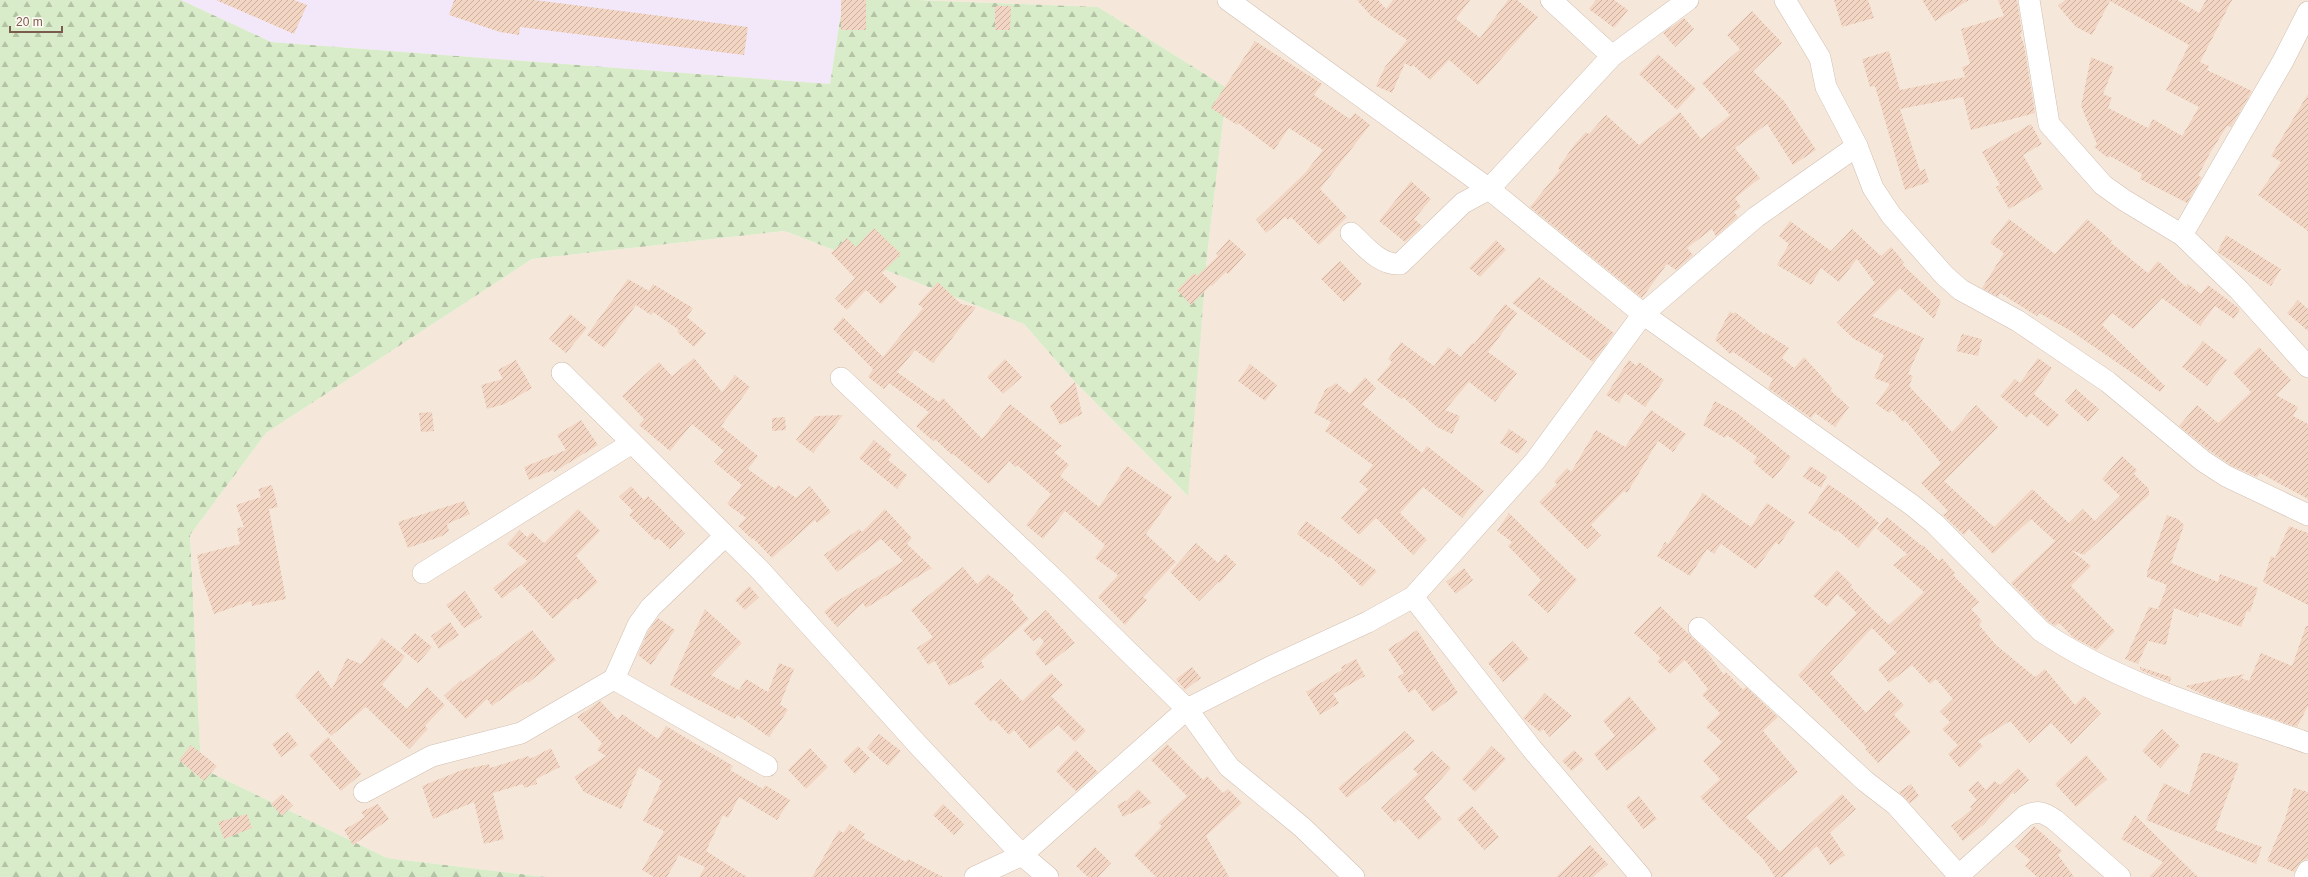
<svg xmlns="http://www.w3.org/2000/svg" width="2308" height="877" viewBox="0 0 2308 877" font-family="Arial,sans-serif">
<defs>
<pattern id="forest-firs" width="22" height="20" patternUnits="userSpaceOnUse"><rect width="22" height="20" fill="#d8ecc9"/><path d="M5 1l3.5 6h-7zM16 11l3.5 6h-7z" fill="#b4c2a5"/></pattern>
<pattern id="building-hatch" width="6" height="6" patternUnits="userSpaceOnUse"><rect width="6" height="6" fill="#f3d5c3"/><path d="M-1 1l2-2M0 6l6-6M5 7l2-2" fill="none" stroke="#cab0a1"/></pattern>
</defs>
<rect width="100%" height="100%" fill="#fdf6ec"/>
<!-- residential -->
<path fill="#f5e8da" d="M 917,0 L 2308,0 L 2308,877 L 546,877 L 387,858 L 201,768 L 190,535 L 266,433 L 532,259 L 785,231 L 1024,324 L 1075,382 L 1187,495 L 1207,256 L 1227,88 L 1098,7 Z"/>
<!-- education -->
<path fill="#f3e8fa" d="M 181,0 L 843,0 L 830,84 L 271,42 Z"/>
<!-- forest -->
<path fill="url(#forest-firs)" d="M 0,0 L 181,0 L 271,42 L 830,84 L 843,0 L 917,0 L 1098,7 L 1227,88 L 1207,256 L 1188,496 L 1075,382 L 1024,324 L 785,231 L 532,259 L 266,433 L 190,535 L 201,768 L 387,858 L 546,877 L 0,877 Z"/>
<!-- building -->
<g fill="url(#building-hatch)">
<path d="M 216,0 L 294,0 L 307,5 L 294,34 Z"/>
<path d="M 454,0 L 534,0 L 748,27 L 744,55 L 520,27 L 519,35 L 500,32 L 449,15 Z"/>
<rect x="841" y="0" width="25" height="30"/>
<path d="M 1357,0 L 1378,0 L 1386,9 L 1393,0 L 1470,0 L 1456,19 L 1480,38 L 1508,0 L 1517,0 L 1538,17 L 1478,85 L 1449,60 L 1430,80 L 1413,65 L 1411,67 L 1405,63 L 1392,93 L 1376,86 L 1385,67 L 1407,40 L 1371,16 Z"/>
<path d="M 1596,0 L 1614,0 L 1628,10 L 1614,28 L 1589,9 Z"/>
<path d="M 1834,0 L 1868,0 L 1874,18 L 1842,27 Z"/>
<path d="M 1922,0 L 1969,0 L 1935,21 Z"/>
<path d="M 1998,0 L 2017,0 L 2022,33 L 2020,34 L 2024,45 L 2035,113 L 1971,130 L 1963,97 L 1900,109 L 1920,171 L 1925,169 L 1929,182 L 1905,190 L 1875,86 L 1870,87 L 1862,59 L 1889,51 L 1900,90 L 1965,77 L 1962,67 L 1970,64 L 1961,29 L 2004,16 Z"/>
<path d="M 2065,0 L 2177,0 L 2199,13 L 2206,0 L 2232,0 L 2200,62 L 2209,66 L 2207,70 L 2252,91 L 2231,127 L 2227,126 L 2210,153 L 2198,176 L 2202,177 L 2187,203 L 2140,179 L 2142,174 L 2110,156 L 2108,158 L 2094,147 L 2097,144 L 2081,106 L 2091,57 L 2114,67 L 2103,94 L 2112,98 L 2108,108 L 2148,128 L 2153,119 L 2182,136 L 2199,107 L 2166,90 L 2189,45 L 2110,1 L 2092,35 L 2076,27 L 2058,6 Z"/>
<path d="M 995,6 L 1011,6 L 1010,30 L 995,30 Z"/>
<path d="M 1752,11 L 1782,43 L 1753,71 L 1784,101 L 1816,150 L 1793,165 L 1767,124 L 1735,148 L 1760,178 L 1735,198 L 1741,207 L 1734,212 L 1738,217 L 1716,236 L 1712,229 L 1687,248 L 1693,255 L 1676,270 L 1667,264 L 1642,298 L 1530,207 L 1560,170 L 1558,168 L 1575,144 L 1586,132 L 1589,134 L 1606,115 L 1639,145 L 1680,112 L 1701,139 L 1730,115 L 1702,83 L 1740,49 L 1727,35 Z"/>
<path d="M 1684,18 L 1694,29 L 1675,47 L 1663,33 Z"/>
<path d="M 1255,41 L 1322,84 L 1314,95 L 1350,119 L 1355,113 L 1370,125 L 1320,189 L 1347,217 L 1319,245 L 1291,217 L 1288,220 L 1285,217 L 1266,233 L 1256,220 L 1305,173 L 1323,150 L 1289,128 L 1274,150 L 1238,123 L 1237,125 L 1211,108 Z"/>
<path d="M 1658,54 L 1696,89 L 1677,110 L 1639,74 Z"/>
<path d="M 2308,94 L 2308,231 L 2258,195 L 2281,162 L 2271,156 Z"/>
<path d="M 2031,124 L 2042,144 L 2023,155 L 2043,189 L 2009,209 L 1996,187 L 2000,185 L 1982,152 Z"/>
<path d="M 1411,181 L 1431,199 L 1414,219 L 1422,226 L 1405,242 L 1379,221 Z"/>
<path d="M 2009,219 L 2055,254 L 2087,219 L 2112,241 L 2110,242 L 2148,273 L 2158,261 L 2186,287 L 2188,284 L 2201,294 L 2208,285 L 2240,309 L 2234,319 L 2215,306 L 2200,326 L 2162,298 L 2133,329 L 2112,313 L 2102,325 L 2165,386 L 2160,392 L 2071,331 L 2039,313 L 2037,316 L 2000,293 L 1998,297 L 1982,288 L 2004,253 L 1990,243 Z"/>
<path d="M 1790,221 L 1831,251 L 1852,229 L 1881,256 L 1891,247 L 1904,262 L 1902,264 L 1941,301 L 1934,319 L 1900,288 L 1872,316 L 1924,338 L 1908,374 L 1913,376 L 1909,386 L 1952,432 L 1976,405 L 1998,427 L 1944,481 L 1994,527 L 2032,489 L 2069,523 L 2083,509 L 2095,521 L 2120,496 L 2102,479 L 2122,456 L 2137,470 L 2134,474 L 2149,489 L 2149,495 L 2084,555 L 2071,550 L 2091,566 L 2071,586 L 2115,631 L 2097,650 L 2073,637 L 2059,623 L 2055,626 L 2049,622 L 2011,583 L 2055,541 L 2031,519 L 1993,554 L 1969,529 L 1964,535 L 1943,515 L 1948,511 L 1921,483 L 1941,463 L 1905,420 L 1903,422 L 1892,410 L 1889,413 L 1876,404 L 1890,384 L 1874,378 L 1884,355 L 1854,339 L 1837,323 L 1875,283 L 1857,259 L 1839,282 L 1821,268 L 1811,285 L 1777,265 L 1789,244 L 1779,236 Z"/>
<path d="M 874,228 L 901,254 L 882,273 L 897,287 L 881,304 L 866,290 L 847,310 L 835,299 L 855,278 L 831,253 L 847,238 L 856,247 Z"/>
<path d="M 2226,235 L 2281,269 L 2271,286 L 2217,252 Z"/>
<path d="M 1229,239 L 1246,254 L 1228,274 L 1226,272 L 1212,286 L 1211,285 L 1191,305 L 1177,290 L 1194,273 L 1197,276 L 1218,256 L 1216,254 Z"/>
<path d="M 1496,240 L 1506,250 L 1480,277 L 1469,268 Z"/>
<path d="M 1340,261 L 1362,284 L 1344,302 L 1321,279 Z"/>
<path d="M 1539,277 L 1614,333 L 1593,362 L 1512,303 Z"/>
<path d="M 628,279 L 649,291 L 653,284 L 693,308 L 687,317 L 706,333 L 694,347 L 677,332 L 679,330 L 653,312 L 651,315 L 636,305 L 604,348 L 587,335 Z"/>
<path d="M 938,282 L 961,304 L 976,307 L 933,363 L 915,350 L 897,372 L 939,402 L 943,398 L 982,439 L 1010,404 L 1062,446 L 1054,452 L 1069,465 L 1060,476 L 1099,507 L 1127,466 L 1172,497 L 1146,534 L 1176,562 L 1143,597 L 1147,600 L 1125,625 L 1098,597 L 1118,575 L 1095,558 L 1105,545 L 1065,511 L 1043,539 L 1026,525 L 1051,494 L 1017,465 L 1015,467 L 1009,461 L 989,484 L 953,454 L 952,455 L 935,439 L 933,441 L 916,426 L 929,412 L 889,383 L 884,389 L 868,377 L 873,369 L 833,329 L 843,317 L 883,357 L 923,308 L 918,304 Z"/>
<path d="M 2298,300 L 2308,309 L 2308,331 L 2287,313 Z"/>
<path d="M 1505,304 L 1517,313 L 1488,352 L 1517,373 L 1495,402 L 1469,382 L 1445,410 L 1460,416 L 1452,434 L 1437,427 L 1403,397 L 1401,399 L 1377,380 L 1392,362 L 1388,359 L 1401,342 L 1434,366 L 1448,347 L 1461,357 L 1472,343 L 1474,344 Z"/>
<path d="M 1730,311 L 1733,314 L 1735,312 L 1765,335 L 1766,333 L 1789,348 L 1782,358 L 1794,368 L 1804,357 L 1832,388 L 1830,390 L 1849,407 L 1835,427 L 1815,413 L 1811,418 L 1768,388 L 1773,379 L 1733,352 L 1730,354 L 1715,340 Z"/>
<path d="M 570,314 L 587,328 L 566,353 L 549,339 Z"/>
<path d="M 1962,334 L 1982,339 L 1978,356 L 1956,351 Z"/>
<path d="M 2203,341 L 2227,360 L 2207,386 L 2182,367 Z"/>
<path d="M 2259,347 L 2291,380 L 2276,395 L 2298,407 L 2293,416 L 2308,424 L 2308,499 L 2260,473 L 2257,477 L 2232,466 L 2210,451 L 2179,426 L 2197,405 L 2218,423 L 2251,392 L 2233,373 Z"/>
<path d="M 694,358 L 722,392 L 735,375 L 750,387 L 721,426 L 758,456 L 748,469 L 775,489 L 778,485 L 796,498 L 810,486 L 831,512 L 817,523 L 815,520 L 772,558 L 753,538 L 752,539 L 738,526 L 746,518 L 727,504 L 742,485 L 714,462 L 724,451 L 692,424 L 670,451 L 639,425 L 644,419 L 622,396 L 659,362 L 672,376 Z"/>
<path d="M 2038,358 L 2052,368 L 2034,394 L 2059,415 L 2048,427 L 2031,413 L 2027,418 L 2000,396 L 2015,379 L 2020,383 Z"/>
<path d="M 1005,359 L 1022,377 L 1003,394 L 987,377 Z"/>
<path d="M 516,360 L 532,388 L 505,404 L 487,409 L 481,385 L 503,379 L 498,370 Z"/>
<path d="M 1629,360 L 1637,366 L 1639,362 L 1664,380 L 1645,407 L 1625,393 L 1619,403 L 1606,395 Z"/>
<path d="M 1250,364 L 1277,385 L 1265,401 L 1238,381 Z"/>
<path d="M 1365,377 L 1376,388 L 1362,404 L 1422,453 L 1427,446 L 1484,491 L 1462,518 L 1423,487 L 1400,513 L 1427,540 L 1413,555 L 1376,518 L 1359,535 L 1341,518 L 1368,489 L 1359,482 L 1373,465 L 1325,431 L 1331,422 L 1314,413 L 1325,390 L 1336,383 L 1350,394 Z"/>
<path d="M 1075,382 L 1082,414 L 1060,425 L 1050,406 Z"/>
<path d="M 2076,389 L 2099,409 L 2088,422 L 2065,401 Z"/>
<path d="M 1715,401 L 1737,413 L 1791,457 L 1773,479 L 1753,462 L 1757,457 L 1727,435 L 1725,438 L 1703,425 Z"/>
<path d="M 1651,410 L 1686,434 L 1673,452 L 1658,441 L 1627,493 L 1624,491 L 1591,525 L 1601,535 L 1587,549 L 1539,502 L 1557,484 L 1554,482 L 1567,468 L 1571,472 L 1596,430 L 1625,447 Z"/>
<path d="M 432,412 L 434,431 L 421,432 L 419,413 Z"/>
<path d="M 843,415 L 813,453 L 796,440 L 815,416 Z"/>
<path d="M 785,417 L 786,430 L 772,431 L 772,418 Z"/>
<path d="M 581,420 L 598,445 L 554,472 L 553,470 L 529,480 L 524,467 L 566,450 L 557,435 Z"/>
<path d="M 1509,429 L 1527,441 L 1518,454 L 1500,443 Z"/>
<path d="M 874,440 L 892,455 L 888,460 L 907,475 L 897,489 L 859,458 Z"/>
<path d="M 1810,466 L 1827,476 L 1821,488 L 1803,477 Z"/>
<path d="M 1828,484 L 1856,503 L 1879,523 L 1858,548 L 1837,530 L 1836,532 L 1808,513 Z"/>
<path d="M 272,485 L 278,507 L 269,509 L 286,599 L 252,606 L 251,601 L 214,614 L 201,576 L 197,555 L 240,544 L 237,528 L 244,527 L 236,505 L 261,497 L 258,489 Z"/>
<path d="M 631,486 L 644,500 L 648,496 L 685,533 L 670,549 L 658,538 L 655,540 L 629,515 L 633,511 L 619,497 Z"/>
<path d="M 1703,493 L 1751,527 L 1767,503 L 1795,522 L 1779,545 L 1776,542 L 1756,569 L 1721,544 L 1714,554 L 1707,549 L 1690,576 L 1657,556 L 1665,542 L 1668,544 Z"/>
<path d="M 464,501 L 470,514 L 447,524 L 449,531 L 442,536 L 408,548 L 398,522 Z"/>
<path d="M 578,509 L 600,531 L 576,556 L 598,582 L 578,600 L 576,598 L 553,619 L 521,584 L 502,599 L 493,588 L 527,561 L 507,544 L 520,530 L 527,537 L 532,532 L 544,543 Z"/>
<path d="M 885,509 L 912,538 L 907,544 L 932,568 L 866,608 L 863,603 L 837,627 L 824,612 L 834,603 L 903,561 L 881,539 L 837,572 L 824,555 L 859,529 L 862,532 Z"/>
<path d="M 1509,513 L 1577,580 L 1548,613 L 1528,595 L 1541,580 L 1508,546 L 1512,542 L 1497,531 Z"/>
<path d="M 2167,515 L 2178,519 L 2184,525 L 2171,563 L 2218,582 L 2220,574 L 2258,588 L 2250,612 L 2247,611 L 2241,627 L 2200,612 L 2198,617 L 2174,608 L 2166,645 L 2148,641 L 2138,664 L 2125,659 L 2149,607 L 2158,609 L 2167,585 L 2147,577 L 2147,572 Z"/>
<path d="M 1887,517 L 1922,546 L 1923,545 L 1939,561 L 1942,558 L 1955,573 L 1953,575 L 1979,602 L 1971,609 L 1982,621 L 1979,625 L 1996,645 L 2035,677 L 2045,669 L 2075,705 L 2084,696 L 2101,713 L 2071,744 L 2051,723 L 2029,743 L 2010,721 L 1978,741 L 1983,746 L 1960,768 L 1948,754 L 1958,745 L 1942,729 L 1950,722 L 1940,712 L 1953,699 L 1936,679 L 1930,684 L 1912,665 L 1889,683 L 1878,669 L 1897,653 L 1872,628 L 1830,673 L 1866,713 L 1889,690 L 1904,705 L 1894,715 L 1911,732 L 1878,763 L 1865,749 L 1867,748 L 1798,675 L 1857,613 L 1837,594 L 1827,607 L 1813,596 L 1837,570 L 1852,585 L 1850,586 L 1870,607 L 1889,625 L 1924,592 L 1893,565 L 1907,554 L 1877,529 Z"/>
<path d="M 1306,521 L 1377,571 L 1362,587 L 1330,556 L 1329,558 L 1297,534 Z"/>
<path d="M 2289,526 L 2308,533 L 2308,605 L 2263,582 L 2271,556 L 2275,558 Z"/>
<path d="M 1196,543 L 1218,563 L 1225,554 L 1236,564 L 1220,583 L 1218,582 L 1199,601 L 1170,572 Z"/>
<path d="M 963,567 L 977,584 L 988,574 L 1014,595 L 1011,599 L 1029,619 L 981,661 L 984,667 L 949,686 L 935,661 L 928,665 L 917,648 L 933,637 L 911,610 Z"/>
<path d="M 1464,568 L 1473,580 L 1456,594 L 1446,582 Z"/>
<path d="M 749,586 L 759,597 L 745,610 L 735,600 Z"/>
<path d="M 465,591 L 482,617 L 464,628 L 446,605 Z"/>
<path d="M 1660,606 L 1706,651 L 1724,675 L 1726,672 L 1743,690 L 1746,687 L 1778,717 L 1763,731 L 1798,772 L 1746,817 L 1780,852 L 1842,794 L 1856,809 L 1830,833 L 1845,855 L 1830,865 L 1817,846 L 1783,877 L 1775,877 L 1763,859 L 1732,829 L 1731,830 L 1700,797 L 1720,779 L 1703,761 L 1722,742 L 1706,727 L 1720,713 L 1702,695 L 1708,689 L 1685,660 L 1670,674 L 1657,661 L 1661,658 L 1634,633 Z"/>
<path d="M 705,609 L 742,643 L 711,675 L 739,690 L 746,679 L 768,692 L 779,663 L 794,669 L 780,704 L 788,710 L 769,737 L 737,715 L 735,719 L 670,685 Z"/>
<path d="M 1046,610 L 1075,643 L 1046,666 L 1035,653 L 1044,642 L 1040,637 L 1033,641 L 1023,630 Z"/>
<path d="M 658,618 L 675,630 L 651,665 L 638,655 L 648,631 Z"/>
<path d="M 450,622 L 459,635 L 439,649 L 431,636 Z"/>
<path d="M 2306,626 L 2308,626 L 2308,706 L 2297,727 L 2209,697 L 2185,686 L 2245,674 L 2241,678 L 2249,681 L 2261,653 L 2292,666 Z"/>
<path d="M 532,630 L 556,660 L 528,683 L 526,681 L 492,706 L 487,699 L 466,719 L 444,696 L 461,680 L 463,682 Z"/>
<path d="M 1417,630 L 1458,693 L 1433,712 L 1415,689 L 1409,693 L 1398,677 L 1404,673 L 1388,649 Z"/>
<path d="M 415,633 L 432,647 L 418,663 L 401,649 Z"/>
<path d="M 382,638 L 405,656 L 382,685 L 407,709 L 427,687 L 445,705 L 425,726 L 428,729 L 409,749 L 366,707 L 331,736 L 295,696 L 318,670 L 332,689 L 347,658 L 361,664 Z"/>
<path d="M 1513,641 L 1529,659 L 1503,682 L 1488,663 Z"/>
<path d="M 1356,659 L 1365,676 L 1333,694 L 1339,703 L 1320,715 L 1306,692 L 1342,670 L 1341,667 Z"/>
<path d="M 1192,667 L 1201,678 L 1185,690 L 1176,679 Z"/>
<path d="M 2140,667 L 2171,677 L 2170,682 L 2140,670 Z"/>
<path d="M 1051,673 L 1063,685 L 1051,696 L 1086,731 L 1075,742 L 1058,725 L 1030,749 L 1014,730 L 1009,735 L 994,719 L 991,722 L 974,703 L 1001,679 L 1022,701 Z"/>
<path d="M 1545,693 L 1572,716 L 1549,737 L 1543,729 L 1540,732 L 1523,718 Z"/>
<path d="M 1629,696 L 1657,729 L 1607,771 L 1594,754 L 1615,736 L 1603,721 Z"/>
<path d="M 600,701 L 618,720 L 622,714 L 658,739 L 666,726 L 733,766 L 730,770 L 763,789 L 765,785 L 790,800 L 777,820 L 739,797 L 728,818 L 723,815 L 706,851 L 747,877 L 699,877 L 705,867 L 679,855 L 667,877 L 654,877 L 642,870 L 664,831 L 643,821 L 662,781 L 639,767 L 621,809 L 584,792 L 574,777 L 606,756 L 597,750 L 602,743 L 577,717 Z"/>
<path d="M 2162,729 L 2180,746 L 2160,768 L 2142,751 Z"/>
<path d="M 1405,731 L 1415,741 L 1347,798 L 1338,788 Z"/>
<path d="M 288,732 L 298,745 L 281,757 L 272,744 Z"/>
<path d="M 879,734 L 901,751 L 888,766 L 867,748 Z"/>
<path d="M 328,737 L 361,774 L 341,791 L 309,755 Z"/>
<path d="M 1167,744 L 1203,780 L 1207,776 L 1223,793 L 1228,789 L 1242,803 L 1206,836 L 1229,877 L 1156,877 L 1134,855 L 1162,826 L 1158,823 L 1187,796 L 1151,760 Z"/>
<path d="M 191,745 L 217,766 L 204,781 L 179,760 Z"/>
<path d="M 858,746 L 870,758 L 855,774 L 843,761 Z"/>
<path d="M 1492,746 L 1506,759 L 1475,792 L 1462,779 Z"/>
<path d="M 551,748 L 560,767 L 536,779 L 537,784 L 524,788 L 523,784 L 493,793 L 504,839 L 484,844 L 474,802 L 433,819 L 422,786 L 462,770 L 489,764 L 490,768 L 529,756 L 530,759 Z"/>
<path d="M 810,748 L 828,767 L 806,789 L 788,770 Z"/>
<path d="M 1076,750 L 1098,772 L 1076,791 L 1056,771 Z"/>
<path d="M 1574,750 L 1584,760 L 1572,771 L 1562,761 Z"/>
<path d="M 1432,751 L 1451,768 L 1424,798 L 1442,819 L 1419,840 L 1399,819 L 1395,823 L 1381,808 L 1418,774 L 1413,769 Z"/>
<path d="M 2202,753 L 2208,753 L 2239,764 L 2215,830 L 2262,847 L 2256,864 L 2146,820 L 2164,783 L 2189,795 Z"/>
<path d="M 2086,755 L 2107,779 L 2076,807 L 2055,784 Z"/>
<path d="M 2018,768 L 2029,780 L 2014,794 L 2013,792 L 1984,824 L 1963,841 L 1951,826 L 1972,809 L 1970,807 L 1977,800 L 1968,790 L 1978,781 L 1986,790 L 1994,781 L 2000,785 Z"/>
<path d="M 1911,784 L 1919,796 L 1910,803 L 1899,792 Z"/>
<path d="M 2294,788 L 2308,792 L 2308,859 L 2301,861 L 2294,872 L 2267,861 L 2285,819 Z"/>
<path d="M 1138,789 L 1152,803 L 1123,817 L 1117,805 L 1127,800 Z"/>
<path d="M 282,794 L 293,805 L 282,816 L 271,804 Z"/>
<path d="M 1639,796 L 1657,819 L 1643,829 L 1626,806 Z"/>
<path d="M 378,804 L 389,819 L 353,845 L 344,830 L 365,817 L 361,812 Z"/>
<path d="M 943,804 L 964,824 L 954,835 L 933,815 Z"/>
<path d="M 1472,806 L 1499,837 L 1484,850 L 1457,819 Z"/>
<path d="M 247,814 L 252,828 L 224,839 L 218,822 Z"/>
<path d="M 2135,815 L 2198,877 L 2199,877 L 2149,877 L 2163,862 L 2121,839 Z"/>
<path d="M 850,824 L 865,834 L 862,838 L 906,862 L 908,859 L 943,877 L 812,877 L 839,830 L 843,833 Z"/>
<path d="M 2034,826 L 2062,851 L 2058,855 L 2074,877 L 2037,877 L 2025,866 L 2030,860 L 2015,847 Z"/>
<path d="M 1590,845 L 1608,864 L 1593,877 L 1556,877 Z"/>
<path d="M 1095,847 L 1111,863 L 1098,877 L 1088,877 L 1076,866 Z"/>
</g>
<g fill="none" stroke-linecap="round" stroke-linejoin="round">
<!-- minor casing -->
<g stroke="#d1beb0" stroke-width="22">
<g id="minor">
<path d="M 1228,0 L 1489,189 L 1643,314 L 1912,505 L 1935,524 L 2041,631 C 2121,685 2218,712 2308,743"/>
<path d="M 1551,0 L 1612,56"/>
<path d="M 1785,0 L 1820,58 L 1826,87 L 1857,146 L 1873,188 L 1891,215 L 1945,276 L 1961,290 L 2018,321 L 2108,382 L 2203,461 L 2226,476 L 2308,515"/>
<path d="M 2029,0 L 2049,124 L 2103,185 L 2124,200 L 2182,235 L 2239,290 L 2308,367"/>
<path d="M 1351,233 C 1365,246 1379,265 1400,264 L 1463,203 L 1489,189 L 1612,56 L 1688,0"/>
<path d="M 2182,235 L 2283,61 L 2308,12"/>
<path d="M 562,373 L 760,570 L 919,746 L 1022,855 L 1048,877"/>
<path d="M 841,378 L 1055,580 L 1187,709 L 1229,767 L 1302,827 L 1354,877"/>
<path d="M 423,573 L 632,443"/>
<path d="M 1413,597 L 1532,749 L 1641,877"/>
<path d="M 1699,628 L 1865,781 L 1896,805 L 1960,877"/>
<path d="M 614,679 L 767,766"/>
<path d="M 364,792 L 432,756 L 521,733 L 614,679 L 638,625 L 651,607 L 725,536"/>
<path d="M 975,877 L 1022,855 L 1187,709 L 1268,668 L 1368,622 L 1413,597 L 1535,461 L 1643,314 L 1756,217 L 1857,146"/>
<path d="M 1957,877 L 2025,816 C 2038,810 2043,812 2055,820 L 2120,877"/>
<path d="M 2305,877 L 2308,871"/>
</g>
</g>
<!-- minor -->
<use href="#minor" stroke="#fff" stroke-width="21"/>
</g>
<!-- scale -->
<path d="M10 26v6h52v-6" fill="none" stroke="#7a5c4d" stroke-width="2"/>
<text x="16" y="26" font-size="12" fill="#7a5c4d" stroke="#fffaf3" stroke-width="3" paint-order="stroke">20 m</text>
</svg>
